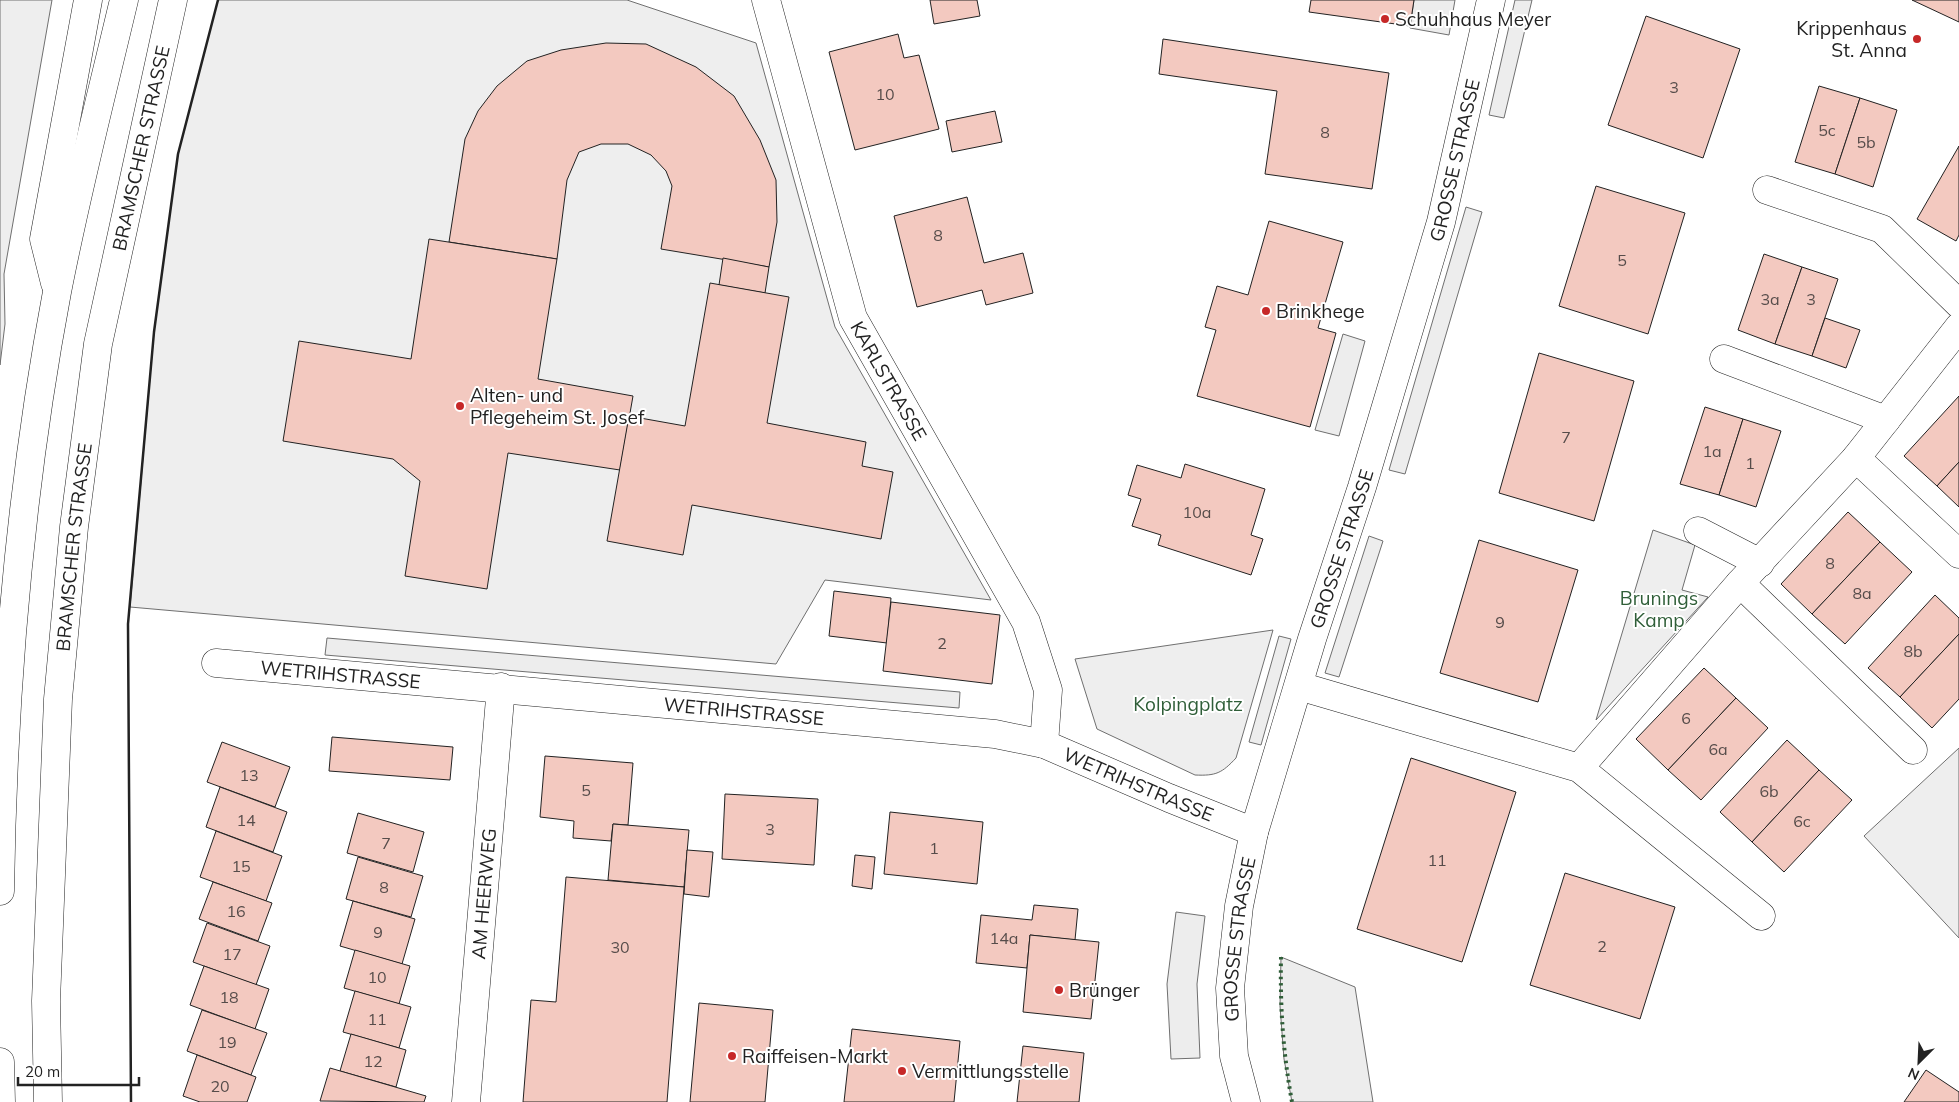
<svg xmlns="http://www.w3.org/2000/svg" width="1959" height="1102" viewBox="0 0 1959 1102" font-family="Mulish,sans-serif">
<rect width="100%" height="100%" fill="#fff"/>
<!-- green -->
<g fill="#eee" stroke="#6f6f6f">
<path d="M 0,0 L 52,0 L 4,274 L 5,324 L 0,365 Z"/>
<path d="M 218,0 L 627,0 L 756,43 L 835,327 L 991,600 L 825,580 L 776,664 L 130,607 L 154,332 L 178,154 Z"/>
<path d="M 1653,530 L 1695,545 L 1682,590 L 1708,597 L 1596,720 Z"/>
<path d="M 1273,630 L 1236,758 C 1222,773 1216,776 1195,775 L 1097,729 L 1075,659 Z"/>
<path d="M 1959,748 L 1959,938 L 1864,836 Z"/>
</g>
<!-- parking -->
<g fill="#ededed" stroke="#6f6f6f">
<path d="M 1414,0 L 1455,0 L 1449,35 L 1410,28 Z"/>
<path d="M 1515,0 L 1532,0 L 1504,118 L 1489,115 Z"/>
<path d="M 1466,207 L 1482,212 L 1405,474 L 1389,470 Z"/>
<path d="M 1343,334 L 1365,341 L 1339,436 L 1315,430 Z"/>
<path d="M 1369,536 L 1383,541 L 1339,677 L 1325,673 Z"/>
<path d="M 1279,636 L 1291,639 L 1261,745 L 1249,742 Z"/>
<path d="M 327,638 L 960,692 L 959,708 L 325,655 Z"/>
<path d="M 1176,912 L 1205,916 L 1197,984 L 1200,1058 L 1171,1059 L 1167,984 Z"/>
<path d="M 1281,957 L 1355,987 L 1373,1102 L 1292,1102 L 1284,1059 L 1280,1006 Z"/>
</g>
<!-- building -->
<g fill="#f3c9c0" stroke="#222">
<path d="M 930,0 L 977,0 L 980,16 L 934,24 Z"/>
<path d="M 1311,0 L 1414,0 L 1410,26 L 1309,12 Z"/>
<path d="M 1912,0 L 1959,0 L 1959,22 Z"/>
<path d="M 1646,16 L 1740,49 L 1703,158 L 1608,125 Z"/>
<path d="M 898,34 L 904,58 L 919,55 L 939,129 L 855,150 L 829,52 Z"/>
<path d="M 1163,39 L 1389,73 L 1372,189 L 1265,174 L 1277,91 L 1159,74 Z"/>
<path d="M 606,43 L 646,44 L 696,67 L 734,96 L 760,140 L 776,180 L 777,222 L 769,267 L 661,249 L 672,186 L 666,171 L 651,155 L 628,144 L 601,144 L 579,152 L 567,180 L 557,259 L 449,242 L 465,139 L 478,111 L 497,86 L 527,61 L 561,50 Z"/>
<path d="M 1819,86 L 1860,98 L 1835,174 L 1795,162 Z"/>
<path d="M 1860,98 L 1897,110 L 1873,187 L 1835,174 Z"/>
<path d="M 995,111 L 1002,142 L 952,152 L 946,121 Z"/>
<path d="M 1959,146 L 1959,235 L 1956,241 L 1917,219 Z"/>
<path d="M 1596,186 L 1685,213 L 1648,334 L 1559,306 Z"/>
<path d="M 967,197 L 984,263 L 1023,253 L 1033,293 L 986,305 L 982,290 L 917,307 L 894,216 Z"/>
<path d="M 1269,221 L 1343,242 L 1318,328 L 1336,333 L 1310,427 L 1197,396 L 1216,330 L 1205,327 L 1217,286 L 1248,295 Z"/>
<path d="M 429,239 L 557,259 L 538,379 L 633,396 L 620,470 L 508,453 L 487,589 L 405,576 L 420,481 L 393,459 L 283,441 L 299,341 L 411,359 Z"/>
<path d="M 1764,254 L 1802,267 L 1775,344 L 1738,330 Z"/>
<path d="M 723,258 L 769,267 L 765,293 L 719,285 Z"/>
<path d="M 1802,267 L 1838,279 L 1812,356 L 1775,344 Z"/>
<path d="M 710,283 L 789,297 L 767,423 L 866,442 L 862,466 L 893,472 L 881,539 L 692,505 L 683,555 L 607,541 L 629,416 L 685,426 Z"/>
<path d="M 1825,318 L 1860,330 L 1846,368 L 1812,356 Z"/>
<path d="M 1539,353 L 1634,381 L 1594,521 L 1499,493 Z"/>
<path d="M 1959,396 L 1959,462 L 1937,486 L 1904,456 Z"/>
<path d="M 1705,407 L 1743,419 L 1719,495 L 1680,484 Z"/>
<path d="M 1743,419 L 1781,431 L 1756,507 L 1719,495 Z"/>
<path d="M 1959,462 L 1959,507 L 1937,486 Z"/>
<path d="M 1185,464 L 1265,489 L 1251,535 L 1263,539 L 1251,575 L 1158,545 L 1161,535 L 1132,526 L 1141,499 L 1128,495 L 1137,465 L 1181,478 Z"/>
<path d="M 1848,512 L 1880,542 L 1812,614 L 1781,584 Z"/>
<path d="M 1479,540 L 1578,570 L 1538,702 L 1440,673 Z"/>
<path d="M 1880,542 L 1912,572 L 1845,644 L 1812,614 Z"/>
<path d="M 834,591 L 891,598 L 887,643 L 829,636 Z"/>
<path d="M 1935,595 L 1959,618 L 1959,634 L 1900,697 L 1868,668 Z"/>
<path d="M 891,602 L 1000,615 L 992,684 L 883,671 Z"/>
<path d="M 1959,634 L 1959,699 L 1932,728 L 1900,697 Z"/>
<path d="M 1704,668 L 1736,698 L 1668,770 L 1636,739 Z"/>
<path d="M 1736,698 L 1768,728 L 1701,800 L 1668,770 Z"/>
<path d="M 332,737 L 453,747 L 450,780 L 329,771 Z"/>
<path d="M 1787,740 L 1819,770 L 1752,842 L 1720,812 Z"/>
<path d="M 222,742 L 290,767 L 275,807 L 207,782 Z"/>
<path d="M 545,756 L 633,763 L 628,825 L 613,824 L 611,841 L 573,838 L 574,821 L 540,817 Z"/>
<path d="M 1411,758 L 1516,792 L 1462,962 L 1357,929 Z"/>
<path d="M 1819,770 L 1852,800 L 1784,872 L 1752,842 Z"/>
<path d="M 220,787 L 287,812 L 273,852 L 206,827 Z"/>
<path d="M 725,794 L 818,799 L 814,865 L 722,859 Z"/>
<path d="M 890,812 L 983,822 L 977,884 L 884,874 Z"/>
<path d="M 358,813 L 424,832 L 413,872 L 347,853 Z"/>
<path d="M 613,824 L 689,830 L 684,887 L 608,880 Z"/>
<path d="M 216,831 L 282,856 L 266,901 L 200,877 Z"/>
<path d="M 687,850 L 713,852 L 709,897 L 684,894 Z"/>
<path d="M 855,855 L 875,857 L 872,889 L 852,886 Z"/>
<path d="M 358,857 L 423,876 L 411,917 L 346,899 Z"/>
<path d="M 1565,873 L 1675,907 L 1640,1019 L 1530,985 Z"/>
<path d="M 566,877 L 684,887 L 667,1102 L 523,1102 L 531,1000 L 556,1002 Z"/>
<path d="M 213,882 L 272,903 L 258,941 L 199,919 Z"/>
<path d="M 353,901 L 415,919 L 402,964 L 340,946 Z"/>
<path d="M 1034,905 L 1078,909 L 1075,940 L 1030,935 L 1027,968 L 976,963 L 981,915 L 1032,920 Z"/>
<path d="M 207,923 L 270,946 L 256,985 L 193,962 Z"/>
<path d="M 1030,935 L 1099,942 L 1091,1019 L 1023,1012 Z"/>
<path d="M 355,950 L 410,966 L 399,1004 L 344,988 Z"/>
<path d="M 204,966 L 269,989 L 255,1029 L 190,1005 Z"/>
<path d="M 355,991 L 411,1007 L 399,1048 L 343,1032 Z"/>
<path d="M 699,1003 L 773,1010 L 765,1102 L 690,1102 Z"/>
<path d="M 202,1010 L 267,1033 L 251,1075 L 187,1051 Z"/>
<path d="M 852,1029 L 960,1041 L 954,1102 L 844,1102 Z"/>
<path d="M 351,1034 L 406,1050 L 396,1087 L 340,1071 Z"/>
<path d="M 1023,1046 L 1084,1053 L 1079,1102 L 1017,1102 Z"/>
<path d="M 197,1055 L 256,1077 L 247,1102 L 200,1102 L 183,1096 Z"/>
<path d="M 330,1068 L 426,1096 L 424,1102 L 320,1101 Z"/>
<path d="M 1926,1070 L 1959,1092 L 1959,1102 L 1904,1102 Z"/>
</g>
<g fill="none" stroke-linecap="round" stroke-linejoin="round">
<!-- street casing -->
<g stroke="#222" stroke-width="29">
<g id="street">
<path id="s1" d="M 766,0 L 853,318 L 1026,622 L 1048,690 L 1044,744"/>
<path d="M 1767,190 L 1882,229 L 1959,304"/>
<path d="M 1724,359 L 1886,420"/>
<path d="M 1856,458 L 1959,554"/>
<path d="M 1698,531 L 1760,563"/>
<path d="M 1740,583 L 1913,750"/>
<path id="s2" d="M 216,663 L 995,734 L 1044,744 L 1169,798 L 1254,832"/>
<path d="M 1299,686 L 1579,768 L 1761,916"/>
<path d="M 1579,768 L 1740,583 L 1856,458 L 1959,327"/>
<path id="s3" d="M 466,1102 L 501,687"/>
</g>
</g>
<!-- secondary casing -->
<g stroke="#222" stroke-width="29">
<g id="secondary">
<path id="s4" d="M 1246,1102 L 1234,1056 L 1230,988 L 1239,906 L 1254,832 L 1312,639 L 1362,487 L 1441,222 L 1491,0"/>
</g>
</g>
<!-- highway casing -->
<g stroke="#222" stroke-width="29">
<g id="highway">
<path d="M 55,283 L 44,239 L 88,0"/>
<path d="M 0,891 C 3,691 20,488 57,292 C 76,194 101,97 124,0"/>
<path d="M 0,1062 L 1,1102"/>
<path id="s5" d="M 48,1102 L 46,1001 L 58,699 L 74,527 L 98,344 L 173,0"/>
</g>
</g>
<!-- street -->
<use href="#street" stroke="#fff" stroke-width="28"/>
<!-- secondary -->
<use href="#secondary" stroke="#fff" stroke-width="28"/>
<!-- highway -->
<use href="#highway" stroke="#fff" stroke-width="28"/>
<!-- hedge -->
<path stroke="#2f5e38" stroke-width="4" stroke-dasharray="2.5 4" stroke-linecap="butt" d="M 1281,957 C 1280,1007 1283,1053 1292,1102"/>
<!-- wall -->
<path stroke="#222" stroke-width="2.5" d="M 131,1102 L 128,624 L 154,332 L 178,154 L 218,0"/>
</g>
<!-- markers -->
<g fill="#c62828" stroke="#fff" stroke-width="2">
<circle cx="1385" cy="19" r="5"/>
<circle cx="1917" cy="39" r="5"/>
<circle cx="1266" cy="311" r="5"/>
<circle cx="460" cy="406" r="5"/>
<circle cx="1059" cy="990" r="5"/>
<circle cx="732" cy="1056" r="5"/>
<circle cx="902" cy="1071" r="5"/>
</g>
<g text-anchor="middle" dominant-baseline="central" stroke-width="4" stroke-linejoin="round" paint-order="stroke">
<!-- number labels -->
<g font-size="16" fill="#564c4a">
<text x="1674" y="87">3</text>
<text x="885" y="94">10</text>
<text x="1827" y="130">5c</text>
<text x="1325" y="132">8</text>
<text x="1866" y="142">5b</text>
<text x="938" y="235">8</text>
<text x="1622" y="260">5</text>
<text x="1770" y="299">3a</text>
<text x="1811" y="299">3</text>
<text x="1566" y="437">7</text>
<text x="1712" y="451">1a</text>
<text x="1750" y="463">1</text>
<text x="1197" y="512">10a</text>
<text x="1830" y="563">8</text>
<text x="1862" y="593">8a</text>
<text x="1500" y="622">9</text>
<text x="942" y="643">2</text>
<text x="1913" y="651">8b</text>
<text x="1686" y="718">6</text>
<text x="1718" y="749">6a</text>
<text x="249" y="775">13</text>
<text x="586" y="790">5</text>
<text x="1769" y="791">6b</text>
<text x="246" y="820">14</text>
<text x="1802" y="821">6c</text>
<text x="770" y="829">3</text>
<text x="386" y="843">7</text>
<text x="934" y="848">1</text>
<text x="1437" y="860">11</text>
<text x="241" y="866">15</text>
<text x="384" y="887">8</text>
<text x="236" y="911">16</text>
<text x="378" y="932">9</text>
<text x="1004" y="938">14a</text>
<text x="1602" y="946">2</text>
<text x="620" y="947">30</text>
<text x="232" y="954">17</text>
<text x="377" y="977">10</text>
<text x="229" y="997">18</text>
<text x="377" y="1019">11</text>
<text x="227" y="1042">19</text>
<text x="373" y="1061">12</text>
<text x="220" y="1086">20</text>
</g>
<!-- poi labels -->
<g font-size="19" fill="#222" stroke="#fff" text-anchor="start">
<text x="1395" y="19">Schuhhaus Meyer</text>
<text x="1907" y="28" text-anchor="end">Krippenhaus<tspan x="1907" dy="22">St. Anna</tspan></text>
<text x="1276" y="311">Brinkhege</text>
<text x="470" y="395">Alten- und<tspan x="470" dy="22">Pflegeheim St. Josef</tspan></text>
<text x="1069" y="990">Brünger</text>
<text x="742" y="1056">Raiffeisen-Markt</text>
<text x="912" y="1071">Vermittlungsstelle</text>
</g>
<!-- street labels -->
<g font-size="19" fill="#222" stroke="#fff">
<text stroke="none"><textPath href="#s5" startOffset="961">BRAMSCHER STRASSE</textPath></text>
<text stroke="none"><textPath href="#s4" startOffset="975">GROSSE STRASSE</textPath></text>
<text stroke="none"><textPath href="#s1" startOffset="402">KARLSTRASSE</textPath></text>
<text stroke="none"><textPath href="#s5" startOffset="556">BRAMSCHER STRASSE</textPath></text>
<text stroke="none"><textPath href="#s4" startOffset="570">GROSSE STRASSE</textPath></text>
<text stroke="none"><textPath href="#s2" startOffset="125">WETRIHSTRASSE</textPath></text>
<text stroke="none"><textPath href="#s2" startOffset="530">WETRIHSTRASSE</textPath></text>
<text stroke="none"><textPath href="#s2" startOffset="935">WETRIHSTRASSE</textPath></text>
<text stroke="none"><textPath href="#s3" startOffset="209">AM HEERWEG</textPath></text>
<text stroke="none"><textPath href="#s4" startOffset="165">GROSSE STRASSE</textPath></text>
</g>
<!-- park labels -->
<g font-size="19" fill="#2f5e38" stroke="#fff">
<text x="1659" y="598">Brunings<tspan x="1659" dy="22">Kamp</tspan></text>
<text x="1188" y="704">Kolpingplatz</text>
</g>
</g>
<!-- north arrow -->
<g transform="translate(1919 1062) rotate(204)" stroke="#ffffff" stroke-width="4" paint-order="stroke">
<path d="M0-4L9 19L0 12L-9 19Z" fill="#222222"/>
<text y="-8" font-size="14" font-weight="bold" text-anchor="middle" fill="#222222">N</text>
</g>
<!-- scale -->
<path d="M18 1077v8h121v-8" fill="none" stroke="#222222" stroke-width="2.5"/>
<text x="25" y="1077" font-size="15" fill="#222222" stroke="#ffffff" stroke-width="4" paint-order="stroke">20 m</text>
</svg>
